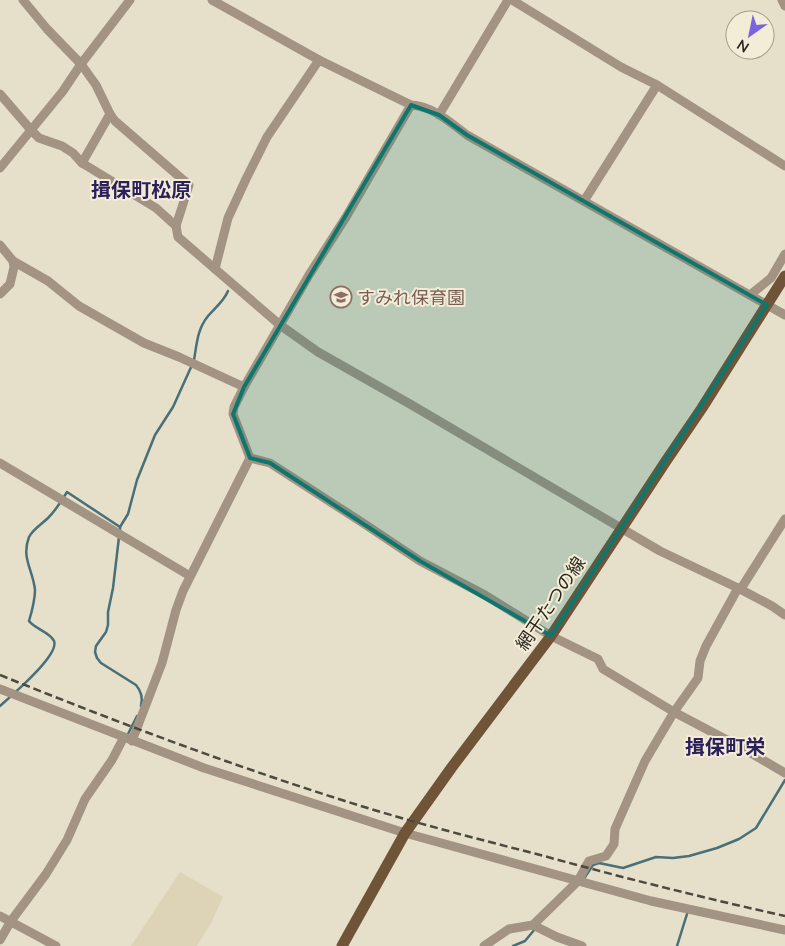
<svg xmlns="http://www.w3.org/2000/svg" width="785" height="946" viewBox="0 0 785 946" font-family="Lato,'Noto Sans JP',sans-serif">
<rect width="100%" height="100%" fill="#e6dfca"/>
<!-- built -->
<path fill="#ddd3b7" d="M 180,872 L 223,897 L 211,923 L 197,946 L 131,946 Z"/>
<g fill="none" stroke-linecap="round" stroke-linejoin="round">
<!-- stream -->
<g stroke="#496f79" stroke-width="2.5">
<path d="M 194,360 C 197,343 197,330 208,316 C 215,308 224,301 228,291"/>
<path d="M 120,531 L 120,527 L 128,514 L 137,480 L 155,435 L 173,407 L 192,365"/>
<path d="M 119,537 L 113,588 L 108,612 L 108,625 L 106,632 L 96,646 L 95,652 L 97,658 L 101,663 L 136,685 C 142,692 143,698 141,706"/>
<path d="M 0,706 C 11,696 60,655 54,641 C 50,632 35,629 29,621 C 32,611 35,600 35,590 C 33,570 21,558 29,537 C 33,529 42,524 48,518 C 56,510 61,502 67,492 L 120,527"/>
<path d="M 127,736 L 137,716"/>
<path d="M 585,877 L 593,865 L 599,863 L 623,868 L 656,857 L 673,858 L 689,856 L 717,848 L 739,839 L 756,828 L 785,780"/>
<path d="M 513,946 L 525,941 L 535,929"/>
<path d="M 677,946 L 687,914"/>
</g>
<!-- minor -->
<g stroke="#a29383" stroke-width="9">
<path d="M 23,0 L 47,29 L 81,64 L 96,85 L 110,114 L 115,121 L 189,185 L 176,226"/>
<path d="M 212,0 L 319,60 L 411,105 C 433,106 451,123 467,135 L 785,315"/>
<path d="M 512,0 L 621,67 L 657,85"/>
<path d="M 782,0 L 785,6"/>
<path d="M 0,94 L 31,130 L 39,138 L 62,146 L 73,153 L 82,163 L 156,208 L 176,226 L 178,237 L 280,325 L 318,352 L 410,404 L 660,551 L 738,588 L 772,606 L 785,615"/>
<path d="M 439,115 L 508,0"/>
<path d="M 82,163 L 110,114"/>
<path d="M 0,168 L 63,91 L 81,64 L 130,0"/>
<path d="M 584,201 L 657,85 L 785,166"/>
<path d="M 0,245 L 13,261 L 48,281 L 79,306 L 144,343 L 179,357 L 244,387"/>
<path d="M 215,269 L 228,218 L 246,179 L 267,137 L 319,60"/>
<path d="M 0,294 L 10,284 L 14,267 L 13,261"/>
<path d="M 750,295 L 771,278 L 785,254"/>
<path d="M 250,458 L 270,463 L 363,523 L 420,561 L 485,595 L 551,636 L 598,659 L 603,669 L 674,712 L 744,749 L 785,773"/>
<path d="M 0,463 L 190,576"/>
<path d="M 0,689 L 204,768 L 405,833 L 651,901 L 785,930"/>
<path d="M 132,741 L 162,663 L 176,610 L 183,591 L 250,458 L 233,414 L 234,407 L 244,387 L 309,275 L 346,217 L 411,105"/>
<path d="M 0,916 L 56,946"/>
<path d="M 533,925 L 557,937 L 582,946"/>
<path d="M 0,940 L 11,921 L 46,874 L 67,840 L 85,799 L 112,760 L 124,737"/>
<path d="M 484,946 L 509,929 L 533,925 L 578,881 L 589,861 L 606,856 L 614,844 L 615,829 L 645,761 L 674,712 L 698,678 L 700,661 L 706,646 L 738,588 L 742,587 L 785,519"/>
</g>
<!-- major -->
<path stroke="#6f5438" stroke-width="11" d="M 342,946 L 405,833 L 452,767 L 551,636 L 666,461 L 702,408 L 785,276"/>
<!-- rail -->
<path stroke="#4c493e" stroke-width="2.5" stroke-dasharray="8 4" stroke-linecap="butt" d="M 0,675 C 114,721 228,764 345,801 C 411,822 478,839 544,856 C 624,878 704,898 785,916"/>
</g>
<!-- marked area -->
<path fill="#0f766e" fill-opacity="0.2" stroke="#0f766e" stroke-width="4" stroke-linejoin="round" d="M 411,105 L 439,115 L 467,135 L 767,305 L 551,636 L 420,561 L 270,463 L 250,458 L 233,414 L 244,387 Z"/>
<!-- icons -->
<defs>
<g id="school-ring" transform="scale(1.125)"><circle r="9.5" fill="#f3ecd7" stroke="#8d6e63" stroke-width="1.5"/><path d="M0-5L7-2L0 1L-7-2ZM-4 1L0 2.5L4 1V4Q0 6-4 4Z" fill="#8d6e63"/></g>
</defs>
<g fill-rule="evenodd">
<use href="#school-ring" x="341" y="297"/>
</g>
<g text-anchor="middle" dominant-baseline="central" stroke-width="4" stroke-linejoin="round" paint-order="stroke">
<!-- education labels -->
<g font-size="18" fill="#785e54" stroke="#f3ecd7" text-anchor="start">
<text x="357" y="297">すみれ保育園</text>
</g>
<!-- street labels -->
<g font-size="18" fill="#29261e" stroke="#f3ecd7">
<text transform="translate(550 603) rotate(-56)">網干たつの線</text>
</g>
<!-- quarter labels -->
<g font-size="20" font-weight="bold" fill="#2b205a" stroke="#f3ecd7">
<text x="141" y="189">揖保町松原</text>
<text x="725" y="746">揖保町栄</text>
</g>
</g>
<!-- north arrow -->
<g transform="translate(750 35) rotate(213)"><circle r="24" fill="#f3ecd7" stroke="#a29d8d"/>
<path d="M0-4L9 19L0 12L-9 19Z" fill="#7a64df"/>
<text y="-8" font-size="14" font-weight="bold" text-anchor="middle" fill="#29261e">N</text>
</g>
</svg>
